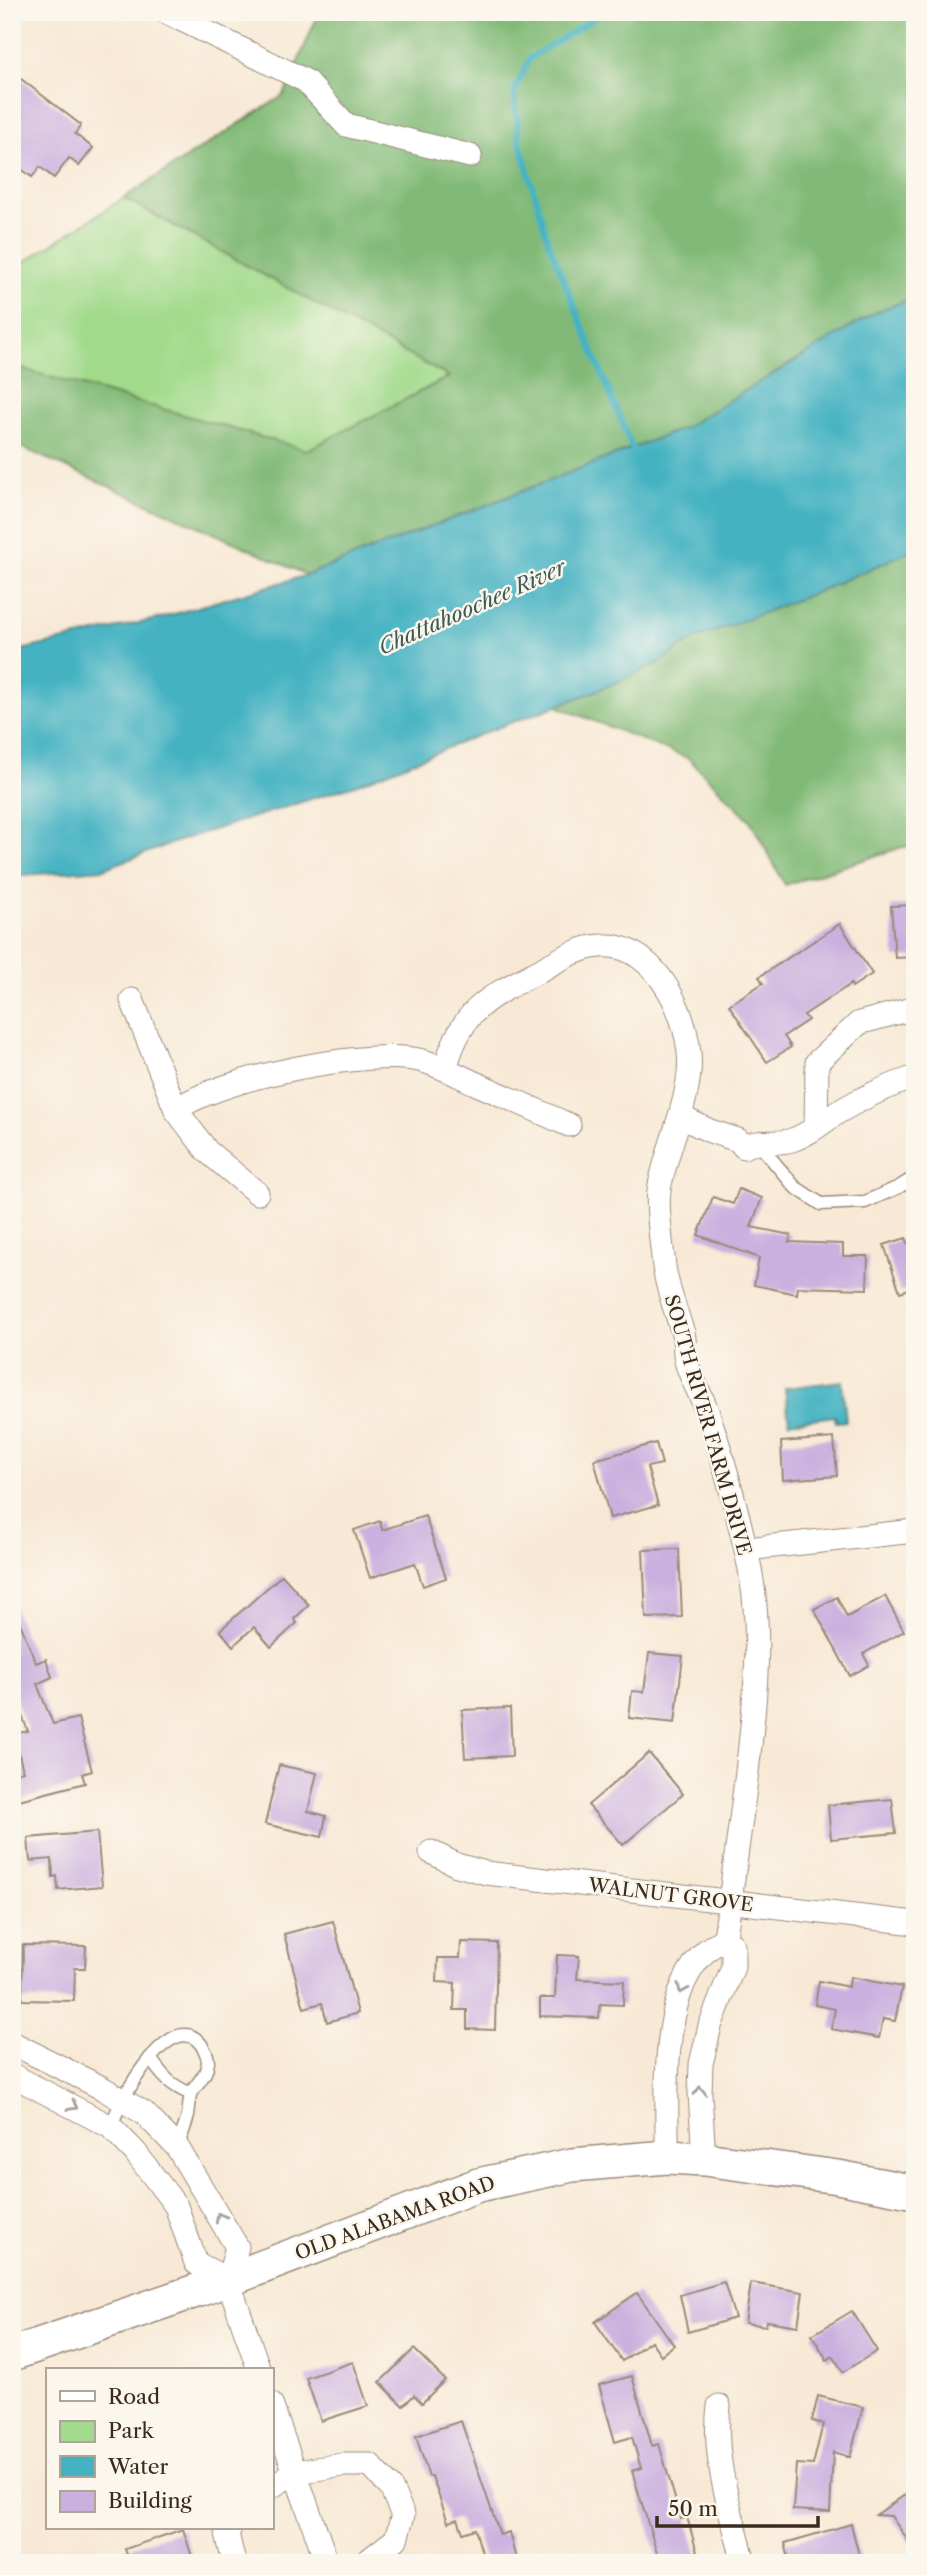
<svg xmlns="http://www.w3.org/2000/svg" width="927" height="2575" viewBox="0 0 927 2575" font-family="'Libre Caslon Text',serif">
<rect width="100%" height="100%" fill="#fbf7ec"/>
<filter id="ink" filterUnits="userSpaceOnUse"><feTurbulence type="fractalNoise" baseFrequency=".0143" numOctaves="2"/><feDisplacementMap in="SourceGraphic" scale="14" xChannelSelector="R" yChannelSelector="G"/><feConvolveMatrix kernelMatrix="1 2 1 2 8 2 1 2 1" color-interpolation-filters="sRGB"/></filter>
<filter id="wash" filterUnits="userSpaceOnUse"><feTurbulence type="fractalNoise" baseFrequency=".00686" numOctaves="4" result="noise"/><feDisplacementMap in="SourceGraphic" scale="28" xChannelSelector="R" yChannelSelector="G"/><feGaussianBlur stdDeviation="1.57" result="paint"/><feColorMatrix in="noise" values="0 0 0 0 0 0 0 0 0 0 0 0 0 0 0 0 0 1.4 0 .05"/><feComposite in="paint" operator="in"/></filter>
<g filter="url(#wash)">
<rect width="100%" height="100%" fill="#f8e9d6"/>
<!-- green -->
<path fill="#a2da8b" stroke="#6e8254" stroke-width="2" d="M 124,198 L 450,376 L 307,451 L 12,366 L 12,270 Z"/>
<!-- forest -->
<g fill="#81ba77" stroke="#5e724a" stroke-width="2">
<path d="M 319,12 L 915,12 L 915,297 L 876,312 L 684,428 L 307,575 L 12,443 L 12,366 L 307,450 L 449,377 L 124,198 L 284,95 Z"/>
<path d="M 915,508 L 915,846 L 903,847 L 785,885 L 750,820 L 688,758 L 483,677 Z"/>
</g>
<!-- water -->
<g fill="#45b2c2" stroke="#406e70" stroke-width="2">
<path d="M 915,297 L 915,549 L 819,591 L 693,640 L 657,664 L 596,691 L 494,729 L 355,785 L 181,840 L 103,869 L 12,876 L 12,652 L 157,619 L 307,575 L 684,428 L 876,312 Z"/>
<path d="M 842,1381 L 846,1421 L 836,1422 L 835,1416 L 789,1422 L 785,1388 Z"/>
</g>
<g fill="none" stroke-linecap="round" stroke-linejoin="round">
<!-- stream -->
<path stroke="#45b2c2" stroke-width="6" d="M 604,12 L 530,58 L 514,92 L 519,138 L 548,241 L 635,455"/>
</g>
<g id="blocks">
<!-- building -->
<g fill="#cbb0df">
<path d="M 21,79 L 81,125 L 75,134 L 93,148 L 79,166 L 69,158 L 54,178 L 40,167 L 32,177 L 12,162 L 12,90 Z"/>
<path d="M 915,905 L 915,957 L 895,958 L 891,906 Z"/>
<path d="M 840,924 L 872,974 L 852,987 L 851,984 L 804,1015 L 808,1020 L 784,1036 L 791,1047 L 767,1062 L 729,1005 L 763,983 L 759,977 Z"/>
<path d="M 739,1189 L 762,1198 L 751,1227 L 791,1235 L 789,1242 L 843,1244 L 843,1256 L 868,1256 L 867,1289 L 798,1287 L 797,1294 L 754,1285 L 759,1258 L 698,1235 L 713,1197 L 733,1204 Z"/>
<path d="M 906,1238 L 912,1253 L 915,1252 L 915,1287 L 900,1292 L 884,1245 Z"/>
<path d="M 834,1438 L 837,1476 L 783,1480 L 781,1442 Z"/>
<path d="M 656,1443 L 662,1464 L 647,1467 L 658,1505 L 610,1518 L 594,1460 Z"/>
<path d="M 425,1516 L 446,1578 L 423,1586 L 415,1563 L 370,1578 L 354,1530 L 380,1521 L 382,1530 Z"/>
<path d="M 679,1549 L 682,1617 L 646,1618 L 643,1550 Z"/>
<path d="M 282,1575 L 309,1605 L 294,1619 L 297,1623 L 271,1647 L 254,1627 L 233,1646 L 220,1630 Z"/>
<path d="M 885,1596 L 904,1631 L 863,1654 L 869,1665 L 850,1676 L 814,1609 L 837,1597 L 847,1617 Z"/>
<path d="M 13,1605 L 36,1663 L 46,1659 L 52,1677 L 37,1684 L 53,1724 L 78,1718 L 92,1771 L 82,1774 L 85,1783 L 19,1800 L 12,1774 L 23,1771 L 14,1734 L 28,1731 L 12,1690 Z"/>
<path d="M 649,1653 L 683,1656 L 675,1723 L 629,1718 L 632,1691 L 644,1692 Z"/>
<path d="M 510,1708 L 512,1756 L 465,1758 L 462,1710 Z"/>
<path d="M 649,1753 L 683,1794 L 623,1845 L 588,1805 Z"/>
<path d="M 279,1765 L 317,1773 L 308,1811 L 326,1816 L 322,1837 L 265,1824 Z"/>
<path d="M 892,1799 L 896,1833 L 831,1839 L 828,1805 Z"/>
<path d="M 97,1832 L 102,1886 L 58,1890 L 57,1876 L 53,1877 L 52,1859 L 30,1861 L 28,1838 Z"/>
<path d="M 333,1921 L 358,2013 L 327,2022 L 322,2003 L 304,2008 L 284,1934 Z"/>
<path d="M 461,1942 L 497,1943 L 495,2030 L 467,2029 L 467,2010 L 454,2010 L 455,1983 L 437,1982 L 438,1958 L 460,1958 Z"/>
<path d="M 23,1945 L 86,1946 L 85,1968 L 75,1968 L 74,2001 L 22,2000 Z"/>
<path d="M 557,1955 L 579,1956 L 577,1979 L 624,1981 L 623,2005 L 600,2004 L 599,2018 L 540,2016 L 540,1998 L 555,1998 Z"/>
<path d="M 850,1977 L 902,1987 L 895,2021 L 883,2019 L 879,2038 L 831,2029 L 835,2009 L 815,2005 L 819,1981 L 849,1987 Z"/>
<path d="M 724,2282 L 735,2318 L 688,2332 L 680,2295 Z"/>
<path d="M 751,2283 L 803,2292 L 798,2326 L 767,2321 L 766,2326 L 745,2323 Z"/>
<path d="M 637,2293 L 674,2345 L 661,2355 L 651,2341 L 622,2361 L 595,2322 Z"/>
<path d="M 852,2311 L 877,2351 L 843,2372 L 833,2356 L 827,2360 L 812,2335 Z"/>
<path d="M 414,2349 L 445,2380 L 422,2403 L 414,2395 L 403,2406 L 380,2382 Z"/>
<path d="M 353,2362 L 368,2406 L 321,2421 L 306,2378 Z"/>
<path d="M 632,2376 L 652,2446 L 659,2444 L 681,2519 L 687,2517 L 700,2563 L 660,2563 L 632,2471 L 641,2468 L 632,2437 L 615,2442 L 599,2385 Z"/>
<path d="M 818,2396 L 863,2407 L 850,2457 L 833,2452 L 830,2512 L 793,2510 L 796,2464 L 813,2465 L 823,2424 L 812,2421 Z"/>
<path d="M 461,2421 L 500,2535 L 509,2532 L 517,2563 L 485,2563 L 475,2529 L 463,2533 L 458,2519 L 448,2522 L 432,2476 L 429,2477 L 416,2436 Z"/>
<path d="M 915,2488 L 915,2551 L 891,2516 L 876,2515 Z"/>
<path d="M 851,2524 L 861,2563 L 790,2563 L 785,2543 Z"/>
<path d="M 183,2529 L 194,2563 L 130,2563 L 125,2549 Z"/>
</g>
</g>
</g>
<g filter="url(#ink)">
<use href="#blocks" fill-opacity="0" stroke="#9a8a7a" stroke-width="2"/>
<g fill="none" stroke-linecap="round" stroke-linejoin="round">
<!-- lane casing -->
<g stroke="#9a8a7a" stroke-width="15">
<g id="lane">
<path d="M 758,1143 L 795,1187 L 821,1204 L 865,1202 L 899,1187 L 915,1177"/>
<path d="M 150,2058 C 163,2077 170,2085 191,2094"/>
<path d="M 111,2127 C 118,2103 165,2016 196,2039 C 202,2044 208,2054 208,2062 C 207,2077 195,2083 191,2095 C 189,2102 189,2110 188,2116 C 185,2127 181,2137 177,2147"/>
</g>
</g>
<!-- street casing -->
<g stroke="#9a8a7a" stroke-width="25">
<g id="street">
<path d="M 166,12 L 306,81 L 346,125 L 470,156"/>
<path d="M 132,1000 L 176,1110 L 207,1151 L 257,1193"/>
<path d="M 445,1069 C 461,1010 485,999 537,972 C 557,961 578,947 601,946 C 658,942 694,1024 689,1073 C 685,1113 666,1150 659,1190 C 656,1207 662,1247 664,1266 C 667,1289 676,1311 683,1333 C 686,1343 683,1354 687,1364 C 692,1380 701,1395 707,1411 C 722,1452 735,1504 745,1546 C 763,1617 757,1683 749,1755 C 742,1816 733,1877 725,1938 C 719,1942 712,1946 707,1950 C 658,1993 668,2097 667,2157"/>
<path d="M 176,1110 C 218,1078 372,1047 423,1061 C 441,1066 459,1076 477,1084 C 507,1097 538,1111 569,1125"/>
<path d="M 681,1117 L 710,1131 L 738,1140 L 744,1147 C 759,1139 777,1145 792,1140 C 810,1134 824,1121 840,1111 C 864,1097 888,1086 915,1077"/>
<path d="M 816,1127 L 817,1062 L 859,1023 L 915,1008"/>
<path d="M 746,1549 L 915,1531"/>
<path d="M 431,1852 L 457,1865 L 486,1873 L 915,1923"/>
<path d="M 12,2043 L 102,2088 L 144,2113 L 177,2147 L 237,2247 L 228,2280"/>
<path d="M 12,2075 L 111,2127 L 135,2152 L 176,2206 L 196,2263 L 228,2280"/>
<path d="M 704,2159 L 700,2093 L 701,2064 L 710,2026 L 733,1967 L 733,1946 L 725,1938"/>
<path d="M 228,2280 L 259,2370"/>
<path d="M 271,2404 L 327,2563"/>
<path d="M 719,2406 C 712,2459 731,2511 744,2563"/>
<path d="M 271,2487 L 295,2472 L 343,2465 L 370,2465 L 391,2488 L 403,2515 L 396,2539 L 365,2563"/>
<path d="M 230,2528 L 227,2533 L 234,2563"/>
</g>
</g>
<!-- secondary casing -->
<g stroke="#9a8a7a" stroke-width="36">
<path id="secondary" d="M 12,2354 L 228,2280 L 478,2185 L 572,2165 L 667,2157 L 704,2159 L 838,2177 L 915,2192"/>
</g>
<!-- lane -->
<use href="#lane" stroke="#fff" stroke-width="12"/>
<!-- street -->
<use href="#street" stroke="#fff" stroke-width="23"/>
<!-- secondary -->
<use href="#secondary" stroke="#fff" stroke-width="33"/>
</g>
<!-- one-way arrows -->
<defs><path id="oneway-chevron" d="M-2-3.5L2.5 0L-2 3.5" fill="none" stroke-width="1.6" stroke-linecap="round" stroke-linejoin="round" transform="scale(1.75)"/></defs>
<g stroke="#a79f9a">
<use href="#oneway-chevron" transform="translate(682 1989) rotate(114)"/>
<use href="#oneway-chevron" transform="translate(700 2091) rotate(-90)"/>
<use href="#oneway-chevron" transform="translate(73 2106) rotate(29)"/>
<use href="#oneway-chevron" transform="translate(220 2217) rotate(-119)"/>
</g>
</g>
<g text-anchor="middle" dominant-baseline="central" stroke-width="5" stroke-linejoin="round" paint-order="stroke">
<!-- street labels -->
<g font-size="19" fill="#3b2a1e" stroke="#fbf7ec">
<text transform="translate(708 1425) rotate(74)">SOUTH RIVER FARM DRIVE</text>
<text transform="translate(671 1895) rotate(7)">WALNUT GROVE</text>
<text transform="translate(395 2218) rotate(-20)">OLD ALABAMA ROAD</text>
</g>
<!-- water labels -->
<g font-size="21" font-style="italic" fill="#3e5a57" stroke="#fbf7ec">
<text transform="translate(472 607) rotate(-24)">Chattahoochee River</text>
</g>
</g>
<!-- margin -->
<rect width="927" height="2575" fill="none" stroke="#fbf7ec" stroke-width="42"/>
<!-- legend -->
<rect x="46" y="2368" width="228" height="161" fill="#fbf7ec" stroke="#aea59a" stroke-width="2"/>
<rect x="60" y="2391" width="35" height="10" fill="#ffffff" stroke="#aea59a" stroke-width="2"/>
<text x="108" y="2404" font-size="21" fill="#3b2a1e">Road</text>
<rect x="60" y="2421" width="35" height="21" fill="#a2da8b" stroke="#aea59a" stroke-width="2"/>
<text x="108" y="2438" font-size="21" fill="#3b2a1e">Park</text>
<rect x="60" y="2456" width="35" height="21" fill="#45b2c2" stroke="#aea59a" stroke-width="2"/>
<text x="108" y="2474" font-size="21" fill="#3b2a1e">Water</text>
<rect x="60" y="2491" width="35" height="21" fill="#cbb0df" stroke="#aea59a" stroke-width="2"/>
<text x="108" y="2508" font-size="21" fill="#3b2a1e">Building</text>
<!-- scale -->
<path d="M657 2516v10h161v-10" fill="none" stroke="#3b2a1e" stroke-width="3.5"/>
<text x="668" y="2516" font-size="21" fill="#3b2a1e" stroke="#fbf7ec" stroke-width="5" paint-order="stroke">50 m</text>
</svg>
